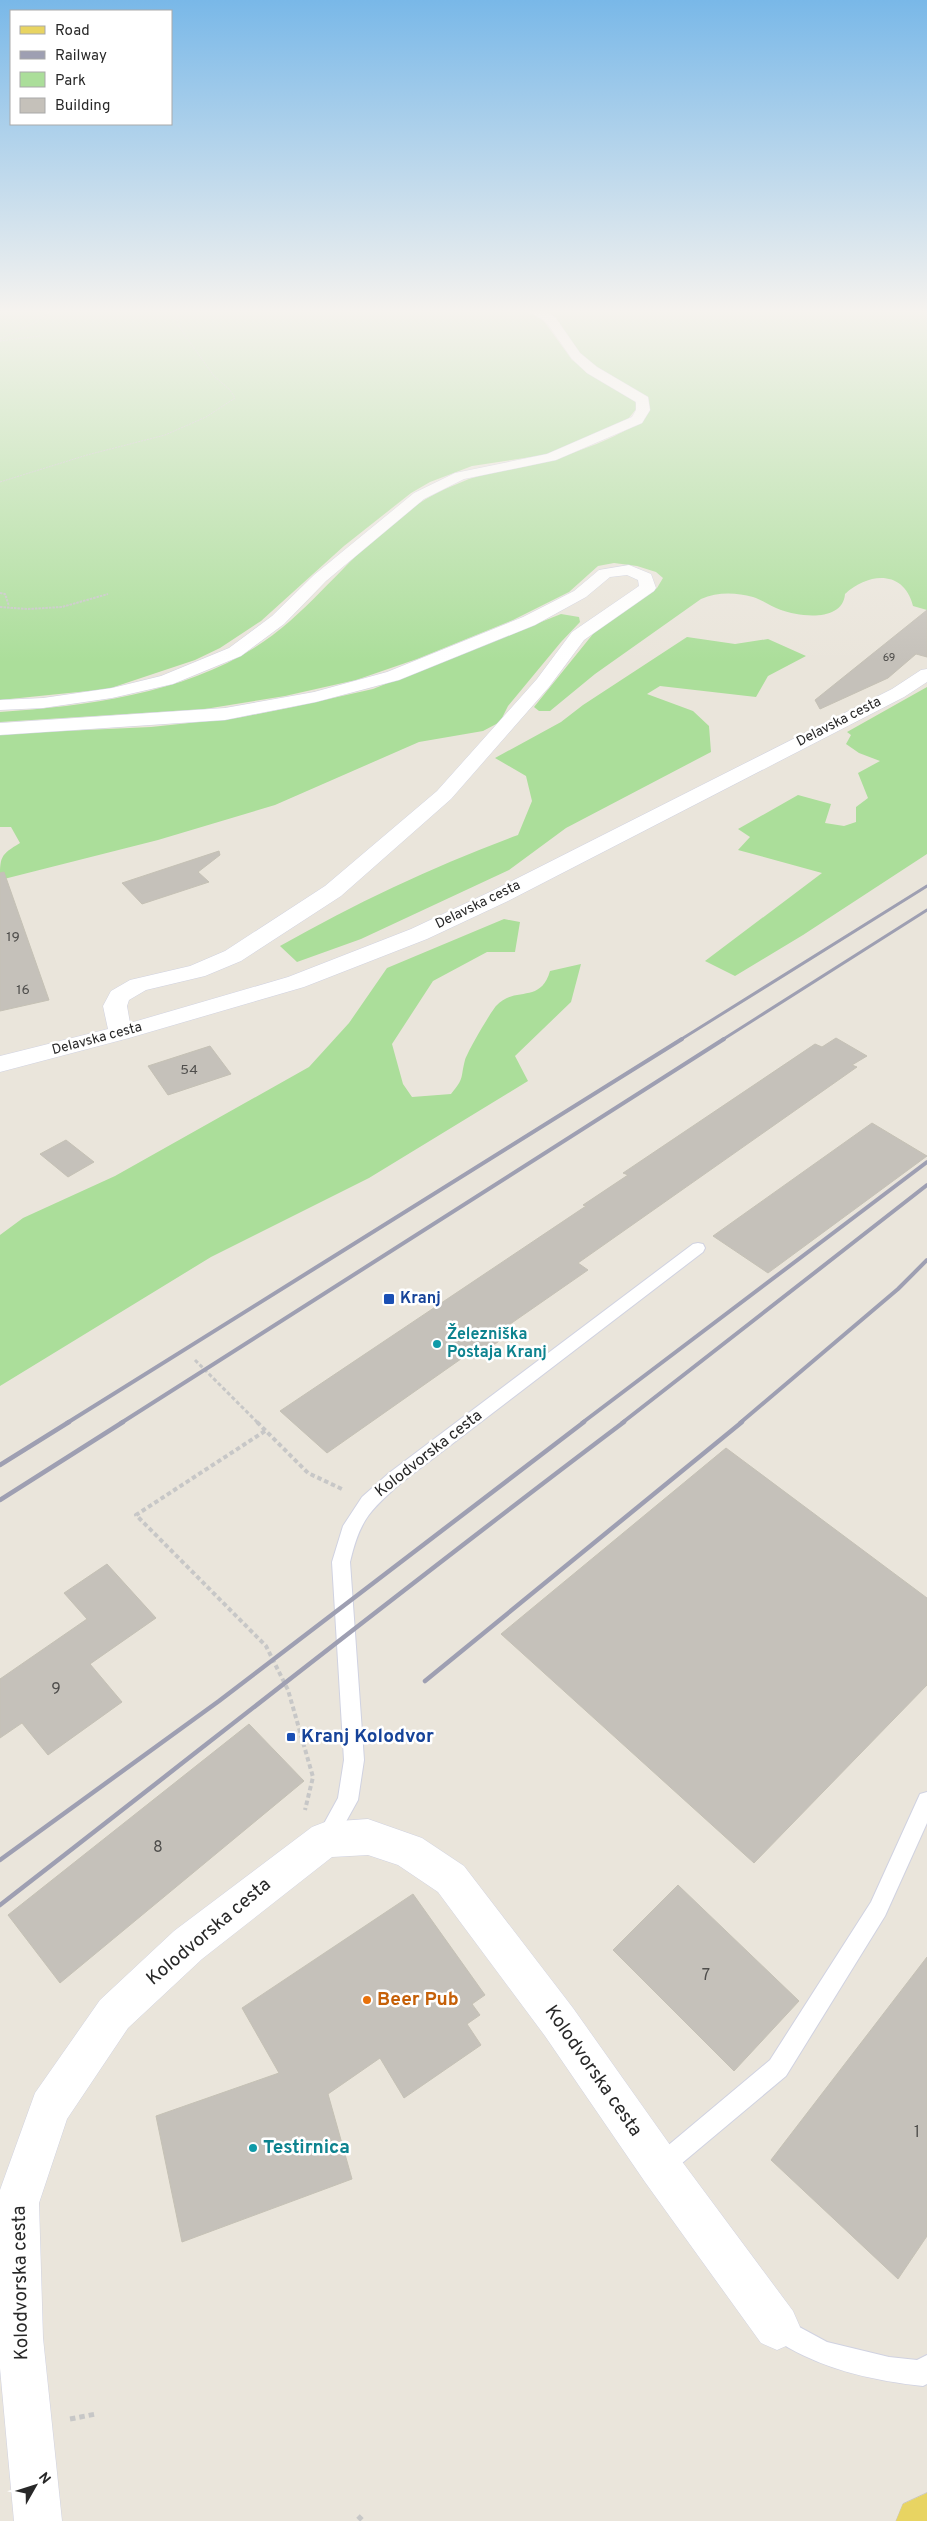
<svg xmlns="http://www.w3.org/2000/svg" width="927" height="2521" viewBox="0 0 927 2521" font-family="Overpass,sans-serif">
<rect width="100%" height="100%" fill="#eae5db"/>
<!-- green -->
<g fill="#abde9a">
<path d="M 0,310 L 526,310 L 543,320 L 572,360 L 635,400 L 637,408 L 628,419 L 567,446 L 544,455 L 472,466 L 430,482 L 411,493 L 344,546 L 261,621 L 220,648 L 195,660 L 108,689 L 0,700 Z"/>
<path d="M 542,310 L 927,310 L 927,610 L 913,606 C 904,570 869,572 845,594 C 843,622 800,617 781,610 C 771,607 763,600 753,597 C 735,592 717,592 701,599 L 595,674 L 550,711 L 539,711 L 534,707 L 597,629 L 657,588 L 663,578 L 656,572 L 637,566 L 614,563 L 598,566 L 569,592 L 513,620 L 417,659 L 356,680 L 285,696 L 205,709 L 0,722 L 0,712 C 100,705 213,690 290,621 C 341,576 382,518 445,489 C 453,486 461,482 469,479 C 489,472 511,470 532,465 C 558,459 639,433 650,410 L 582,356 L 553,317 Z"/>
<path d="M 561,614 L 579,617 L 580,622 L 561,642 L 508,706 L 500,722 L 483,731 L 419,742 L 275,805 L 158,840 L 0,880 C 0,857 0,855 20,843 L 11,827 L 0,827 L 0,734 L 151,727 L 237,718 L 293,707 L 373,689 Z"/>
<path d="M 687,637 L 735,644 L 768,639 L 806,656 L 768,676 L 756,697 L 660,686 L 647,694 L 693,711 L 709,726 L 711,752 L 566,828 L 509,870 L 361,939 L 297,962 L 280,946 C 356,903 436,865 518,835 L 532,801 L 526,776 L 495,758 L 561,722 L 583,705 Z"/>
<path d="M 927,687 L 927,854 L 803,935 L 735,976 L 705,961 L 822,873 L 738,850 L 750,837 L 738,829 L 798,795 L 831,804 L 825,823 L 844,826 L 856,822 L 856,807 L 868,798 L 858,773 L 880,761 L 859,753 L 846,744 L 851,735 L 847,732 Z"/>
<path d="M 504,919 L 520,922 L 515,952 L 487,952 L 433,981 L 392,1044 L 403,1084 L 412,1097 L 451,1094 C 465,1077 460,1079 465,1060 C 468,1051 490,1013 496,1006 C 515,985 540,1005 550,971 L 581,964 L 571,1002 L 515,1056 L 528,1081 L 369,1178 L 211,1257 L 0,1386 L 0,1235 L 23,1218 L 115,1176 L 309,1067 L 349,1023 L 387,968 Z"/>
</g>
<!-- building -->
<g fill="#c5c1ba" stroke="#c5c1b5">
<path d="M 927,610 L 927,657 L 916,654 L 888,678 L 820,709 L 815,700 Z"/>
<path d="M 219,851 L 220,855 L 198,872 L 209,882 L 142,904 L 122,883 Z"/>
<path d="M 4,872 L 49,1000 L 0,1011 L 0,873 Z"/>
<path d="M 836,1038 L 867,1056 L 852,1065 L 857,1067 L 578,1263 L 588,1270 L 503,1329 L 509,1334 L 474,1359 L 468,1354 L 327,1453 L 280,1411 L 586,1206 L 583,1205 L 628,1175 L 623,1173 L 815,1044 L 822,1047 Z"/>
<path d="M 210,1046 L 231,1074 L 168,1095 L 148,1066 Z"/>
<path d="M 872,1123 L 927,1156 L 768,1273 L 713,1236 Z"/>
<path d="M 66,1140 L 94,1162 L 68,1177 L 40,1154 Z"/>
<path d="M 726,1448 L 927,1598 L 927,1685 L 754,1863 L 501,1634 Z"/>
<path d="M 107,1564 L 156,1618 L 90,1664 L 122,1702 L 48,1755 L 22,1723 L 0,1738 L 0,1679 L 87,1619 L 64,1593 Z"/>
<path d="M 249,1724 L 304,1781 L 60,1983 L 8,1915 Z"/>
<path d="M 678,1885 L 799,2001 L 734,2071 L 613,1950 Z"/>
<path d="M 413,1894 L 485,1995 L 472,2004 L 480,2015 L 467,2024 L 481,2045 L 404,2098 L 380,2058 L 328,2094 L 352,2179 L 182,2242 L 156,2116 L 279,2073 L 242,2008 Z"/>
<path d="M 927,1957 L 927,2236 L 898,2279 L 771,2160 Z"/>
</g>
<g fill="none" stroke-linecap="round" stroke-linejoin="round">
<!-- lane casing -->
<g stroke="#d0d2e1" stroke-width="2">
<g id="lane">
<path d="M 698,1243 L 703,1244 L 705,1248 L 703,1252 L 401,1483 C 369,1511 360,1520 350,1562 L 364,1760 L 358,1800 L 333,1845 L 326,1848 L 319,1845 L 316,1838 L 338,1798 L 344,1760 L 332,1562 L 343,1526 L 362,1497 L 389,1473 L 693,1244 Z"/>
<path d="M 927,1792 L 927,1823 L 885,1916 L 786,2076 L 669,2174 L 661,2178 L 653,2174 L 649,2166 L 653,2158 L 770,2060 L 871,1902 L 920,1794 Z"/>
<path d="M 779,2316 L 827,2342 L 889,2357 L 917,2360 L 927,2355 L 927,2384 L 923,2386 C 876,2381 830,2371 789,2348 C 779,2342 771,2339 767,2328 L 770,2319 Z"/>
</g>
</g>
<!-- street casing -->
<g stroke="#d0d2e1" stroke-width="1">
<g id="street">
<path d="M 528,310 L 543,310 L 555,317 L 580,353 L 597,367 L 648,397 L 650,410 L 642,423 L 556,460 L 464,479 L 424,499 L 326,581 L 284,624 L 241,656 L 173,684 L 112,698 L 43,708 L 0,710 L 0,700 L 43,698 L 112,688 L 161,676 L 229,648 L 272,616 L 314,575 L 414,493 L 455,473 L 547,454 L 632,417 L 636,410 L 636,402 L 587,373 L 572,359 L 547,323 Z"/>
<path d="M 629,565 L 651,574 L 656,588 L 654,591 L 584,640 L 549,687 L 451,799 L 341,896 L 241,961 L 205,976 L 146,990 L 129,1000 L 127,1006 L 130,1023 L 288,977 L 411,929 L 492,891 L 892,689 L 921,670 L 927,669 L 927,682 L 904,697 L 508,901 L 427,939 L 304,987 L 129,1038 L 0,1072 L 0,1056 L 108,1029 L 103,1006 L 111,991 L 130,980 L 190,966 L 225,951 L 325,886 L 437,791 L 537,679 L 572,632 L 639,586 L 638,580 L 627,575 L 610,577 L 586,597 L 535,625 L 399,680 L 316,702 L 225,720 L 0,735 L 0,723 L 225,708 L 314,692 L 387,672 L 523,617 L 574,591 L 599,570 Z"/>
<path d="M 368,1819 L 422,1838 L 464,1866 L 573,2008 L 675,2152 L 793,2311 L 800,2327 L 793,2343 L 777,2350 L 761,2343 L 645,2182 L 545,2036 L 438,1892 L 398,1865 L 368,1855 L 332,1857 L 202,1959 L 128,2028 L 67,2119 L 39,2203 L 43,2338 L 62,2521 L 14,2521 L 0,2368 L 0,2190 L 35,2093 L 100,2000 L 174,1931 L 312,1827 L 325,1822 Z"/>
</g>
</g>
<!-- primary casing -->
<g stroke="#c7c7c7" stroke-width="1">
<path id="primary" d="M 927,2493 L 927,2521 L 896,2521 L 903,2504 Z"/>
</g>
<!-- path-far4 -->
<g stroke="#c7c7c7" stroke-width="1" stroke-dasharray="2 1" stroke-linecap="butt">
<path d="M 0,339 L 36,322 L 52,310"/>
<path d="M 0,341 L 40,336"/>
<path d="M 0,482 L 87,455 L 165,435 L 206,417 L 235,398 L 230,390 L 214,376 L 182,331 L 177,323 L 177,310"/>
</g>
<!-- path-far3 -->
<g stroke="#c7c7c7" stroke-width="2" stroke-dasharray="2.5 1" stroke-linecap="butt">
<path d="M 0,593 L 5,594 L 9,606"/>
<path d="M 0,607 L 28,609 L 62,607 L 108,594"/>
</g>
<!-- path-far2 -->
<path stroke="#c7c7c7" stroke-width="3" stroke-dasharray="4 2.5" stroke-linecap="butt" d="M 195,1360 L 258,1423"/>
<!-- path-far1 -->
<g stroke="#c7c7c7" stroke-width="4" stroke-dasharray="4.5 3" stroke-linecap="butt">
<path d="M 257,1422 L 308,1473 L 344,1490"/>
<path d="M 265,1431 L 136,1515 L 266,1646 L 288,1690 L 313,1777 L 305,1810"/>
</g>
<!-- path -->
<g stroke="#c7c7c7" stroke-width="5" stroke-dasharray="5.5 4" stroke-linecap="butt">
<path d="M 70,2419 L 96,2414"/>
<path d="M 358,2516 L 363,2521"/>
</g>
<!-- lane -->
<use href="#lane" fill="#fff" fill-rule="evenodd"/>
<!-- street -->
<use href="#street" fill="#fff" fill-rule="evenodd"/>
<!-- primary -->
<use href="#primary" fill="#e8d462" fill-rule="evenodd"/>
<!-- rail-far2 -->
<g stroke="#9e9fb2" stroke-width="3">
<path d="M 680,1040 L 927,886"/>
<path d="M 722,1040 L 927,910"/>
</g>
<!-- rail-far1 -->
<g stroke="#9e9fb2" stroke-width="4">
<path d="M 67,1423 L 682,1039"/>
<path d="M 121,1423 L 724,1039"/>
<path d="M 582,1423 L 927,1162"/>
<path d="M 622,1423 L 927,1185"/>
<path d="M 740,1423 L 898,1289 L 927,1260"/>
</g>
<!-- rail -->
<g stroke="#9e9fb2" stroke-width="4.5">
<path d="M 0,1465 L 69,1422"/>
<path d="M 0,1500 L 123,1422"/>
<path d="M 425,1681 L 742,1422"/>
<path d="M 0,1860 L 219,1701 L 584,1422"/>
<path d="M 0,1905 C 208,1744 414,1580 624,1422"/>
</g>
</g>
<!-- sky -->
<linearGradient id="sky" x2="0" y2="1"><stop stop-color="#79b8e8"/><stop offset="0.47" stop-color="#f6f3ef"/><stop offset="1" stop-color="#f6f3ef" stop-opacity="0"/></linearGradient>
<rect width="927" height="663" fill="url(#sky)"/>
<!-- markers -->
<g fill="#1a4fb4" stroke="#fff" stroke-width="2">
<rect x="383" y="1293" width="12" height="12" rx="2.5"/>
<rect x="286" y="1732" width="10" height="10" rx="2.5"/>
</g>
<g fill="#0f9aa8" stroke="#fff" stroke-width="2">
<circle cx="437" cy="1344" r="5"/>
<circle cx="253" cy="2148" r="5"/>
</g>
<circle fill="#e8710a" stroke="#fff" stroke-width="2" cx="367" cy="2000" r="5"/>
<g text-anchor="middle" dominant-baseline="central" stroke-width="5" stroke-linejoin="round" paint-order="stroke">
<!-- far-number labels -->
<g font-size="11" fill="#4f4e4c">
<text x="889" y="658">69</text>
</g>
<!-- far-street labels -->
<g font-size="14" fill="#282828" stroke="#fff">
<text transform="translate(839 722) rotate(-27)">Delavska cesta</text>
<text transform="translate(478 905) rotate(-26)">Delavska cesta</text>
<text transform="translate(97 1039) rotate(-15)">Delavska cesta</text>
</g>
<!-- number labels -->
<g font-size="14" fill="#4f4e4c">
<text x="13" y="937">19</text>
<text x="23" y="990">16</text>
<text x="189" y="1070">54</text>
</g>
<!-- transit labels -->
<g font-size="16" font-weight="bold" fill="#164399" stroke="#fff" text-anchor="start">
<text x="400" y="1299">Kranj</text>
</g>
<!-- culture labels -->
<g font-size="16" font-weight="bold" fill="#0d838f" stroke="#fff" text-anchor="start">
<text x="447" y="1335">Železniška<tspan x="447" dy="18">Postaja Kranj</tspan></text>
</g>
<!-- street labels -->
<g font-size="16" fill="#282828" stroke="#fff">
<text transform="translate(429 1454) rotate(-38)">Kolodvorska cesta</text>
</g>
<!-- near-number labels -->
<g font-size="16" fill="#4f4e4c">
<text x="56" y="1690">9</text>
<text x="158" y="1848">8</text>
<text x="706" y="1976">7</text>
<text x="917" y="2133">1</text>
</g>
<!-- near-transit labels -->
<g font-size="19" font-weight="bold" fill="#164399" stroke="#fff" text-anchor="start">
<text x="301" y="1737">Kranj Kolodvor</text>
</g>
<!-- near-street labels -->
<g font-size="19" fill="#282828" stroke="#fff">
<text transform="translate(209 1932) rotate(-40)">Kolodvorska cesta</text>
<text transform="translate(593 2071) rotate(55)">Kolodvorska cesta</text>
<text transform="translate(21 2283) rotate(-91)">Kolodvorska cesta</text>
</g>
<!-- near-food labels -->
<g font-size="19" font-weight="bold" fill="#c56008" stroke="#fff" text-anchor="start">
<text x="377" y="2000">Beer Pub</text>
</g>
<!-- near-culture labels -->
<g font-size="19" font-weight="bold" fill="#0d838f" stroke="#fff" text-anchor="start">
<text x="263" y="2148">Testirnica</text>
</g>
</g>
<!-- legend -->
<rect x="10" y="10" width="162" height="115" fill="#ffffff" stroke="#a9a9a9"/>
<rect x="20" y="26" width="25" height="8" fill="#e8d462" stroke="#a9a9a9"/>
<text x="55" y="35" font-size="15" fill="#282828">Road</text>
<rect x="20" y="51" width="25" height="8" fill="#9e9fb2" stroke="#a9a9a9"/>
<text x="55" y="60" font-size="15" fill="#282828">Railway</text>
<rect x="20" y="72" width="25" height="15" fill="#abde9a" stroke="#a9a9a9"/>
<text x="55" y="85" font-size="15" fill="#282828">Park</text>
<rect x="20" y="98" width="25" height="15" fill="#c5c1ba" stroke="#a9a9a9"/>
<text x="55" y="110" font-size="15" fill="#282828">Building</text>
<!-- north arrow -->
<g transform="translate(35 2486) rotate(51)" stroke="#ffffff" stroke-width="4" paint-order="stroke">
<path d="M0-4L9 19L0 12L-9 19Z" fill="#282828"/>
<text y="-8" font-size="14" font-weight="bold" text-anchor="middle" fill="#282828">N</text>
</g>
</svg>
